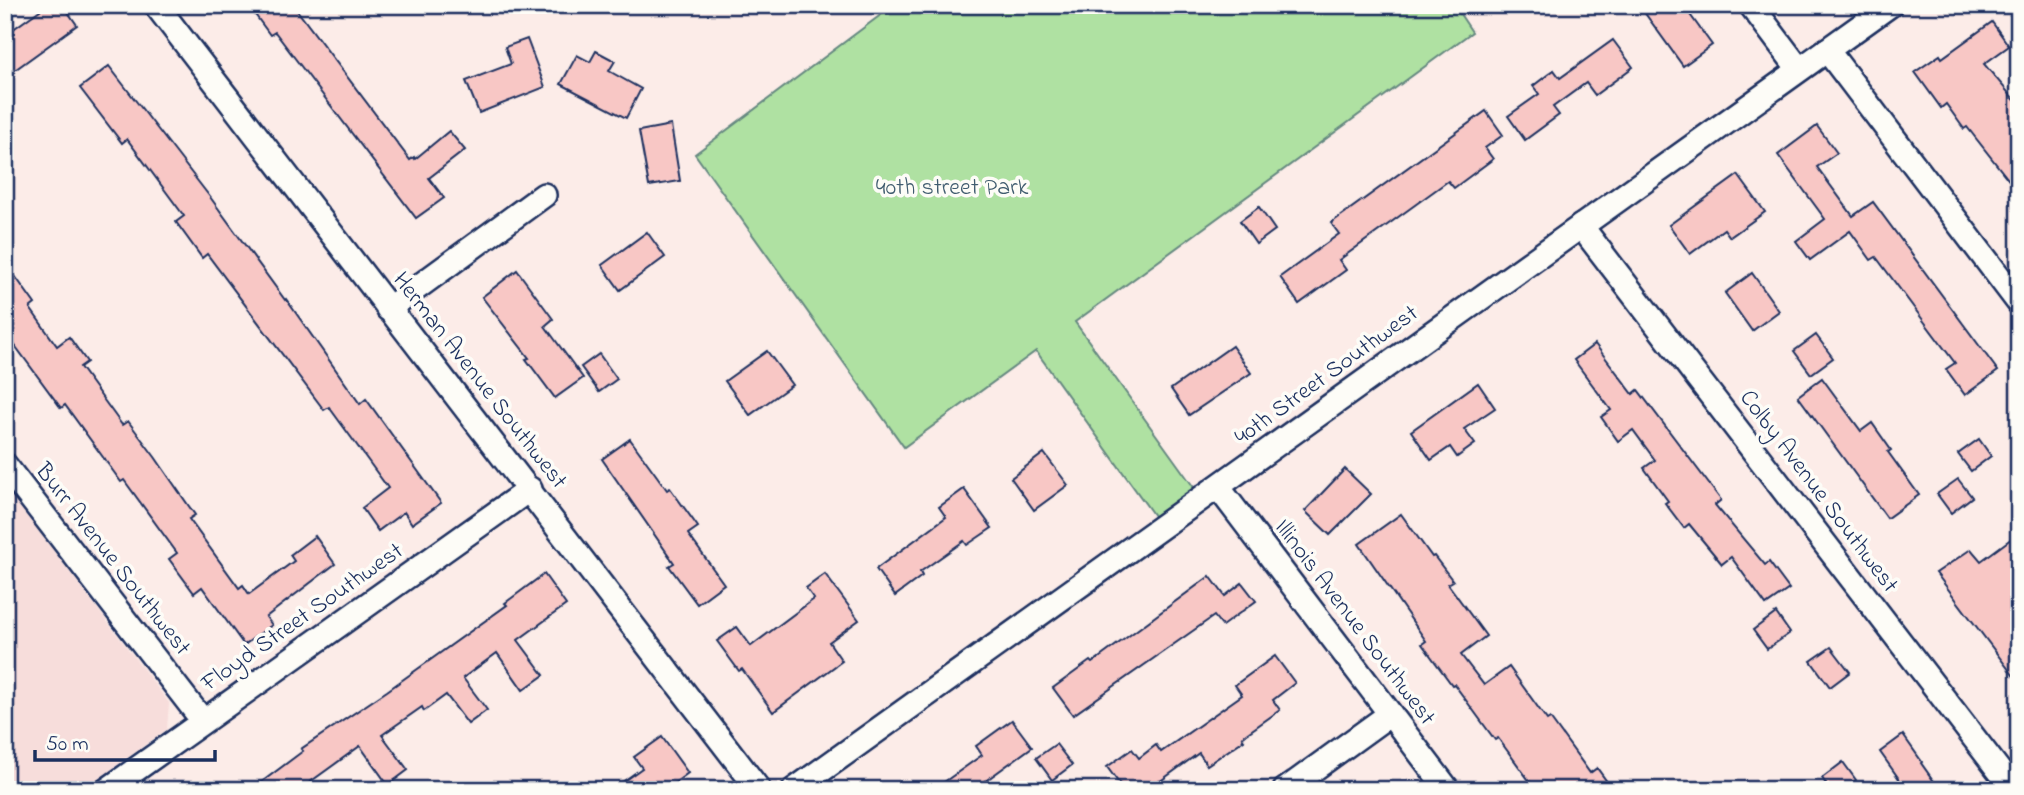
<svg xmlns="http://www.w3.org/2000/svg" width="2024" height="795" viewBox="0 0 2024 795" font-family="'Indie Flower',sans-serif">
<rect width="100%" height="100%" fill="#fcece8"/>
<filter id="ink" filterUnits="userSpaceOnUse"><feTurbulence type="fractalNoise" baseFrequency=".0143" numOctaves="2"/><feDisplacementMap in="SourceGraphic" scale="14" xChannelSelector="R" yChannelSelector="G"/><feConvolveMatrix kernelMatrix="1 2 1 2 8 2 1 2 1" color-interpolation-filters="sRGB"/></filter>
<g filter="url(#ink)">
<!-- built -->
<path fill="#f7dddb" d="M 5,487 L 169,703 L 167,729 L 83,790 L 5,790 Z"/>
<!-- green -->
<path fill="#afe1a2" stroke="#658880" stroke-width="2" d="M 894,5 L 1454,5 L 1472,32 L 1075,322 L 1198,493 L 1162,527 L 1036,351 L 904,447 L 695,154 Z"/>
<!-- building -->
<g fill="#f8c7c5" stroke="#1b2f5e" stroke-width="2">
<path d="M 47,5 L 63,5 L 77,25 L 5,77 L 5,35 Z"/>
<path d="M 248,5 L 293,5 L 410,160 L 414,157 L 415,159 L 449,131 L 465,150 L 429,178 L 444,198 L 416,218 L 275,32 L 270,35 Z"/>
<path d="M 1639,5 L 1683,5 L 1712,45 L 1683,66 Z"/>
<path d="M 1992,22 L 2009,46 L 1984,64 L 2019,105 L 2019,193 L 1967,127 L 1964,129 L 1946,104 L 1941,108 L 1915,72 L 1940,55 L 1942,58 Z"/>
<path d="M 527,39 L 545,87 L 479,113 L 466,81 L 511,64 L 505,47 Z"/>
<path d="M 1613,40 L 1633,67 L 1595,95 L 1586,83 L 1553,107 L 1559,115 L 1525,140 L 1508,116 L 1539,94 L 1533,86 L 1554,70 L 1560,78 Z"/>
<path d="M 596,51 L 615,61 L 609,71 L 641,89 L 626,118 L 561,84 L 577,55 L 590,62 Z"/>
<path d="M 109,66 L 210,197 L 285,300 L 286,299 L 360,404 L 366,399 L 441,503 L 412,524 L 404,512 L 378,531 L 362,508 L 388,488 L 329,407 L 324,410 L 207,254 L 202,258 L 176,222 L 184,216 L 127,139 L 122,143 L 80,88 Z"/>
<path d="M 1486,111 L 1503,135 L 1485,148 L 1493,159 L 1454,188 L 1448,181 L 1339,260 L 1346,270 L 1299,304 L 1280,277 L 1339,234 L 1331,223 Z"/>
<path d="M 671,125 L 680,181 L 649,186 L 639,131 Z"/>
<path d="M 1817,126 L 1837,153 L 1817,167 L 1853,216 L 1873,202 L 1998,371 L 1965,395 L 1946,369 L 1955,363 L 1876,257 L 1871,260 L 1850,231 L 1810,260 L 1796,241 L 1825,219 L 1778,155 Z"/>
<path d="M 1738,175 L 1765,212 L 1730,237 L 1724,229 L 1690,254 L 1669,225 Z"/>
<path d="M 1259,207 L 1275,230 L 1256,244 L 1240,221 Z"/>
<path d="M 647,232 L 665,257 L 620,290 L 602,265 Z"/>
<path d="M 5,262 L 35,304 L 30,308 L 57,346 L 69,337 L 87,362 L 80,367 L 122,425 L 128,421 L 155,457 L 195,515 L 189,519 L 239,588 L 243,585 L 249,594 L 294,561 L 290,555 L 315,536 L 335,564 L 266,617 L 272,625 L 244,645 L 202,587 L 194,593 L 169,559 L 177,553 L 124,480 L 121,482 L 65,405 L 61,408 L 5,332 Z"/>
<path d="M 517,270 L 553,319 L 545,326 L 583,378 L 555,398 L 526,359 L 529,358 L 482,297 Z"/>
<path d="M 1752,273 L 1779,311 L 1752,331 L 1725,293 Z"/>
<path d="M 1816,335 L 1833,358 L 1811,374 L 1794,351 Z"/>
<path d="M 1595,344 L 1633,394 L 1638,390 L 1721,500 L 1715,505 L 1765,565 L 1769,562 L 1789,589 L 1766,605 L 1731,557 L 1722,564 L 1689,524 L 1684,528 L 1665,503 L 1668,501 L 1644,468 L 1655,460 L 1633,430 L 1618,441 L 1601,417 L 1611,410 L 1574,360 Z"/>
<path d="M 1232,346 L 1251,373 L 1189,415 L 1171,389 Z"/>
<path d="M 767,351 L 792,385 L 750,415 L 725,381 Z"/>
<path d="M 599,354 L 617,379 L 599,392 L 581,367 Z"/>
<path d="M 1822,378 L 1861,431 L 1872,423 L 1891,450 L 1888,452 L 1919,495 L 1887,518 L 1798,396 Z"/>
<path d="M 1478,383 L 1495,408 L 1464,429 L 1475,444 L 1457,457 L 1450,447 L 1431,460 L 1411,431 Z"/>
<path d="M 630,439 L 667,490 L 670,488 L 698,527 L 688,534 L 724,584 L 697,604 L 669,566 L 674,563 L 602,459 Z"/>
<path d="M 1979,439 L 1991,456 L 1971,471 L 1958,454 Z"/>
<path d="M 1044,453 L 1068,485 L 1034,510 L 1011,478 Z"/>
<path d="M 1345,469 L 1371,494 L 1330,535 L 1305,511 Z"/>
<path d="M 1958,479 L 1972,497 L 1951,513 L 1937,494 Z"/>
<path d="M 964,489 L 992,528 L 967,545 L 964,541 L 920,572 L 922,576 L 895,596 L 876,569 L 946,517 L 939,507 Z"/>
<path d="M 1401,514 L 1432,557 L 1434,556 L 1453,581 L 1448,584 L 1486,636 L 1461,655 L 1484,685 L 1509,667 L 1547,720 L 1550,718 L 1590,773 L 1597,768 L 1613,790 L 1536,790 L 1498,738 L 1495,740 L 1454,684 L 1452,685 L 1422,644 L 1426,641 L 1359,544 Z"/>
<path d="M 2019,533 L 2019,683 L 1936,573 L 1971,549 L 1981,561 Z"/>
<path d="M 544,574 L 566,605 L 518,640 L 544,675 L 523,690 L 497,653 L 463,678 L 487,710 L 468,724 L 446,695 L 424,711 L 422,707 L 382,735 L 408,770 L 388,785 L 360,746 L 299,790 L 251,790 L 303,751 L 301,749 L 387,691 L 507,605 L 505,603 Z"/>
<path d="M 825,574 L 859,620 L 829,642 L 842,661 L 773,712 L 742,669 L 739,671 L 717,641 L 737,627 L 751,646 L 814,599 L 806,588 Z"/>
<path d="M 1210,576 L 1225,596 L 1242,583 L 1256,601 L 1222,626 L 1214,616 L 1073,715 L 1053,688 L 1090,661 L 1092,663 Z"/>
<path d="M 1776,613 L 1790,633 L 1767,649 L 1753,630 Z"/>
<path d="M 1831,647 L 1850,672 L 1830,687 L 1811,661 Z"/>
<path d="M 1275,656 L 1295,683 L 1273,700 L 1280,710 L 1242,737 L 1244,740 L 1207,765 L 1199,753 L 1148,790 L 1124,790 L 1107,767 L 1132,749 L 1139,758 L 1156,745 L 1161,752 L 1242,695 L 1235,685 Z"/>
<path d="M 1012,720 L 1032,747 L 973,790 L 933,790 L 982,755 L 976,746 Z"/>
<path d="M 1903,735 L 1922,762 L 1921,763 L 1940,790 L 1907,790 L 1880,752 Z"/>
<path d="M 662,737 L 688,773 L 665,790 L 611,790 L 642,768 L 634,757 Z"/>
<path d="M 1056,744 L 1072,765 L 1052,780 L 1036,758 Z"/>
<path d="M 1843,762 L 1856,780 L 1843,790 L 1830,790 L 1822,778 Z"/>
</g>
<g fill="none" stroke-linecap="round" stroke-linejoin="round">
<!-- street casing -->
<g stroke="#1b2f5e" stroke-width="28">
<g id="street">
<path d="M 156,5 L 759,790"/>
<path d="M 1751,5 L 1799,69"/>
<path d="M 1827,50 L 2019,303"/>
<path d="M 1581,226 L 2014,790"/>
<path d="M 388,309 L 544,195"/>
<path d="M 5,465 L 203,721"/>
<path d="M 1218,487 L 1448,790"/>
<path d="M 107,790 L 530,489"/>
<path d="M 794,790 L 1890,5"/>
<path d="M 1285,790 L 1390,714"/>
</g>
</g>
<!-- street -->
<use href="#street" stroke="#fdfcf7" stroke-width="23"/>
</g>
</g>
<g text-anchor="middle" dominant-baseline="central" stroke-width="7" stroke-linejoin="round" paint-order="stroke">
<!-- park labels -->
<g font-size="24" fill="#405c6f" stroke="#fdfcf7">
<text x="952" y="188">40th street Park</text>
</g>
<!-- street labels -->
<g font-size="24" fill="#1b2f5e" stroke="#fdfcf7">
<text transform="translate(1327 376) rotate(-36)">40th Street Southwest</text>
<text transform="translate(479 381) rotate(52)">Herman Avenue Southwest</text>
<text transform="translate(1818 492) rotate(53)">Colby Avenue Southwest</text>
<text transform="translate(112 560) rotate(52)">Burr Avenue Southwest</text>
<text transform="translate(303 618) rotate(-35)">Floyd Street Southwest</text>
<text transform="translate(1354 623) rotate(53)">Illinois Avenue Southwest</text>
</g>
</g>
<!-- margin -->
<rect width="2024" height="795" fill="none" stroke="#fdfcf7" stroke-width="28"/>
<rect x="14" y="14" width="1996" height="767" fill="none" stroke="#1b2f5e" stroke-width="2.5" filter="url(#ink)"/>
<!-- scale -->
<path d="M35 750v10h180v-10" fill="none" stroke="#1b2f5e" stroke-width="3.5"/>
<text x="46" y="750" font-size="21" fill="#1b2f5e" stroke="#fdfcf7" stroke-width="5" paint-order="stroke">50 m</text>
</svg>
